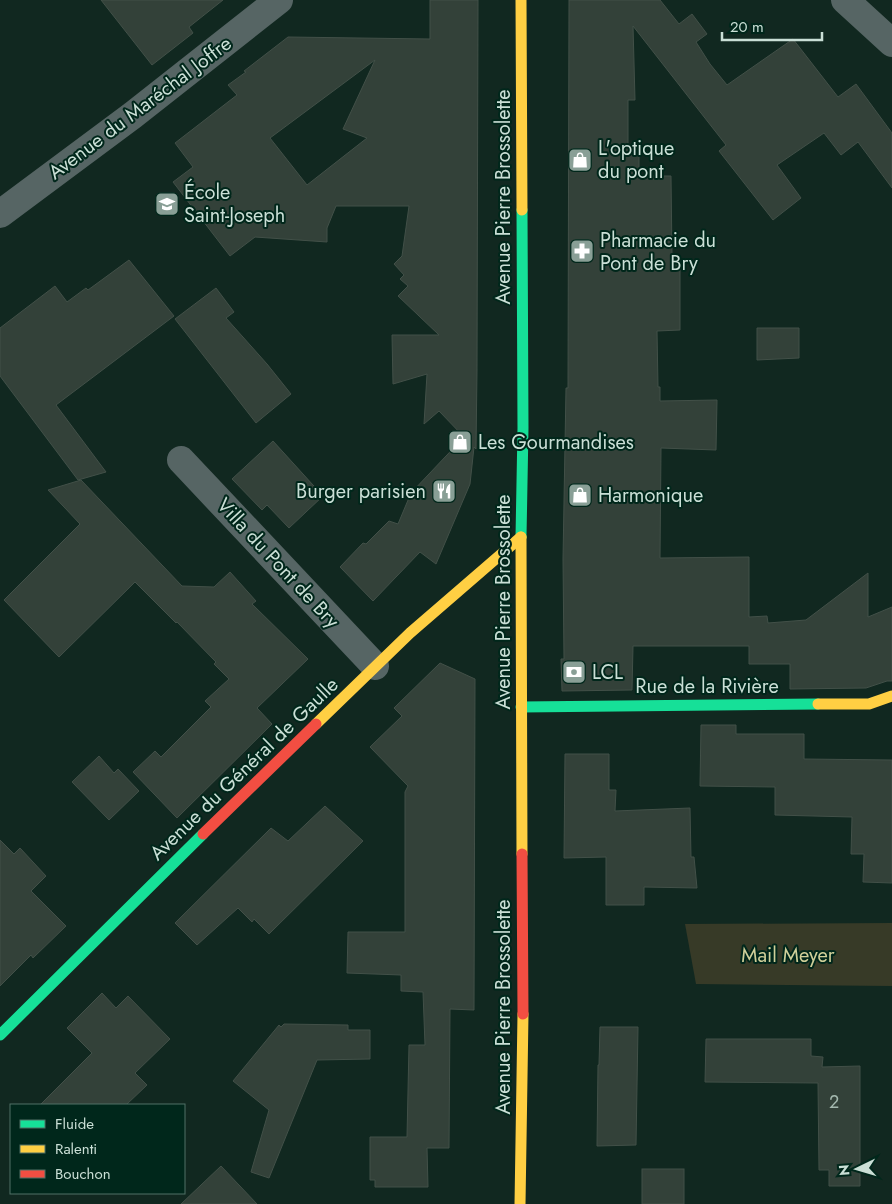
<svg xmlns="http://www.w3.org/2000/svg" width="892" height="1204" viewBox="0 0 892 1204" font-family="Jost,sans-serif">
<rect width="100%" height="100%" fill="#112820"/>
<!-- green -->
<path fill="#373a27" d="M 892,923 L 892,986 L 696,984 L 685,924 Z"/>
<!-- building -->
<g fill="#334139" stroke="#425048" fill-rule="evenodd">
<path d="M 101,0 L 223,0 L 189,27 L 193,33 L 152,65 Z"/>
<path d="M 430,0 L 478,0 L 477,370 L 476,449 L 474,447 L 470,484 L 436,564 L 420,552 L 373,601 L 340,567 L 363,543 L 366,544 L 389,521 L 398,524 L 411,493 L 464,437 L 439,411 L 424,424 L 427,374 L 393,384 L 392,335 L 439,335 L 398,296 L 408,286 L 400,279 L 404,275 L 394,264 L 402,256 L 409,206 L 336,206 L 327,228 L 327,242 L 255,237 L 230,256 L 173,182 L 193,167 L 175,143 L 237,95 L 228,85 L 246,72 L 244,71 L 288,37 L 430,39 ZM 375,60 L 343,129 L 367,138 L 307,185 L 270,138 Z"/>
<path d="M 569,0 L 660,0 L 679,24 L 692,14 L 707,34 L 696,42 L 710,64 L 727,85 L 793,39 L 838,97 L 856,84 L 892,133 L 892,188 L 858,142 L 841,155 L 824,133 L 777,165 L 801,198 L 773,220 L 719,151 L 726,145 L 633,26 L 635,100 L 628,100 L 628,152 L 639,153 L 639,176 L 671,176 L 672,257 L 680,257 L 680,330 L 657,331 L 658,387 L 660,387 L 660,401 L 717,400 L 716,450 L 661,448 L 660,558 L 749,557 L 749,617 L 767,616 L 768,623 L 806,620 L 868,573 L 868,617 L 892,607 L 892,681 L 887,681 L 866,688 L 790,689 L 790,664 L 749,664 L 749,646 L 633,646 L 632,690 L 562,691 L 561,659 L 564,659 L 563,559 L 566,388 L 568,388 Z"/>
<path d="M 129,260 L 174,316 L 56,405 L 106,472 L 78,480 L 0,376 L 0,328 L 55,286 L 67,302 L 86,288 L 88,290 Z"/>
<path d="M 216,288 L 234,312 L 226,318 L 267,364 L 291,394 L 256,423 L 175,319 Z"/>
<path d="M 757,328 L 799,328 L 799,358 L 757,360 Z"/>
<path d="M 273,441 L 323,496 L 289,528 L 267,505 L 262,510 L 232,479 Z"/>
<path d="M 81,480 L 182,586 L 214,587 L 230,572 L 256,601 L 252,604 L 308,659 L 257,708 L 272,724 L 177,818 L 133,772 L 155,751 L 161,757 L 211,707 L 205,701 L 229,679 L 214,664 L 216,662 L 177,622 L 176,623 L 135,582 L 59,657 L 4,600 L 80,524 L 48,490 Z"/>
<path d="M 440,663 L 475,679 L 474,1010 L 450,1009 L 449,1148 L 427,1148 L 428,1187 L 375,1187 L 375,1180 L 370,1180 L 370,1137 L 407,1137 L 409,1045 L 425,1045 L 423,992 L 401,991 L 401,975 L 347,973 L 348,932 L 405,932 L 405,792 L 408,786 L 370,747 L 402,716 L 394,708 Z"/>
<path d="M 701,725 L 736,725 L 736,734 L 804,734 L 804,759 L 892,760 L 892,883 L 863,882 L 864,854 L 851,854 L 852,817 L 775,815 L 775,787 L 700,786 Z"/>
<path d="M 565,754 L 609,754 L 609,790 L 616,790 L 615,811 L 690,808 L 691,857 L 694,857 L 697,888 L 644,887 L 644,905 L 606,905 L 606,857 L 564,858 Z"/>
<path d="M 99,756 L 114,773 L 118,769 L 139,791 L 109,820 L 72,782 Z"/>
<path d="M 325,806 L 363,841 L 269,934 L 254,919 L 252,922 L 238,908 L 197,945 L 175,923 L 271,828 L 288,841 Z"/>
<path d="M 0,840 L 14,854 L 20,848 L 46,876 L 31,891 L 66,926 L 33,958 L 31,955 L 0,986 Z"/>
<path d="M 102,993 L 116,1008 L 128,996 L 170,1039 L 135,1073 L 147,1085 L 126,1105 L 40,1105 L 92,1053 L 67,1028 Z"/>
<path d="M 284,1024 L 348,1025 L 348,1030 L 370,1030 L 370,1059 L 317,1060 L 269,1178 L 251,1172 L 269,1110 L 233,1081 L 279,1025 L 281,1027 Z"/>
<path d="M 600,1027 L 638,1027 L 636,1145 L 597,1146 L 598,1065 L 599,1065 Z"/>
<path d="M 706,1039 L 811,1039 L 811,1056 L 823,1057 L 822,1067 L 860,1066 L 860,1186 L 829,1186 L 829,1170 L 819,1170 L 818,1083 L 705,1082 Z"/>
<path d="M 221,1166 L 257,1204 L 181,1204 Z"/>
<rect x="642" y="1169" width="42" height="35"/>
</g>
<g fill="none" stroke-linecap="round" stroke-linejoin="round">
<!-- street -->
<g stroke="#566564" stroke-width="28">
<path d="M 845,0 L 892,43"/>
<path d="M 0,214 L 133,115 L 279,0"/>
<path d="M 181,460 L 375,666"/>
</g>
<!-- fast -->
<g stroke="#16e098" stroke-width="11">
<path d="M 521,537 L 523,428 L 522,210"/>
<path d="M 521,707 L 818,704"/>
<path d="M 0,1035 L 203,834"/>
</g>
<!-- slow -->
<g stroke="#ffcf43" stroke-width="11">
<path d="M 521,0 L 522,210"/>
<path d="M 521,537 L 522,854"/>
<path d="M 818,704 L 869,704 L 892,696"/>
<path d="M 316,724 L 410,633 L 521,537"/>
<path d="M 520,1204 L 523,1014"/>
</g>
<!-- jam -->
<g stroke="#f24e42" stroke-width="11">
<path d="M 203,834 L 316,724"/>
<path d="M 522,854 L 523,1014"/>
</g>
</g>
<!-- icons -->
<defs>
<g id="shop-square" transform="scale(1.25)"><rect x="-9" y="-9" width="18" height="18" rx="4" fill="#899f96" stroke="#00271b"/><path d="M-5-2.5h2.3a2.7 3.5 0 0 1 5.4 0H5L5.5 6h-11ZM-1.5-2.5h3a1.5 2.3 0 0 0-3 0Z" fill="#fff"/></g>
<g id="school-square" transform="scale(1.25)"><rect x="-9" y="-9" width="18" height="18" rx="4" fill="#899f96" stroke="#00271b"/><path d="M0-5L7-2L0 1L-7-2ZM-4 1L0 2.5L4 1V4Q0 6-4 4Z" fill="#fff"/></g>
<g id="pharmacy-square" transform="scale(1.25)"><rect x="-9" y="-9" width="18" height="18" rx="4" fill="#899f96" stroke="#00271b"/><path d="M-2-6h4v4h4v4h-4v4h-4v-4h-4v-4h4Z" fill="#fff"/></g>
<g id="restaurant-square" transform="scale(1.25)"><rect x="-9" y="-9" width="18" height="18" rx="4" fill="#899f96" stroke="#00271b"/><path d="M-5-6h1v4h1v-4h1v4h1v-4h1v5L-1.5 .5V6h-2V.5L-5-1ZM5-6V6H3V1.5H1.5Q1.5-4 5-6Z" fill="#fff"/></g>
<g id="bank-square" transform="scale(1.25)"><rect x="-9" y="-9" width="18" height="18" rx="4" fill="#899f96" stroke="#00271b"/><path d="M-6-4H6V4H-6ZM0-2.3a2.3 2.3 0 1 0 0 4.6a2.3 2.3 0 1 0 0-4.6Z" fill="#fff"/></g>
</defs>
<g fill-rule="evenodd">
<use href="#shop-square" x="580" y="160"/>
<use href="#school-square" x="167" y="204"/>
<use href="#pharmacy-square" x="582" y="251"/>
<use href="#shop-square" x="460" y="442"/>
<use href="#restaurant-square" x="444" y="491"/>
<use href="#shop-square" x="580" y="495"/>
<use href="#bank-square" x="574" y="672"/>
</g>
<g text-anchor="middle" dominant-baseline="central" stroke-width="4" stroke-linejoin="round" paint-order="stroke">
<!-- number labels -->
<g font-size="18" fill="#a4b8af">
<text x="834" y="1102">2</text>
</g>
<!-- street labels -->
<g font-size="20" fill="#cadfd6" stroke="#00271b">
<text transform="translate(140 108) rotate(-37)">Avenue du Maréchal Joffre</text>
<text transform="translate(503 197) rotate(-90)">Avenue Pierre Brossolette</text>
<text transform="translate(278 563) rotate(47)">Villa du Pont de Bry</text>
<text transform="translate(503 602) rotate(-90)">Avenue Pierre Brossolette</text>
<text x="707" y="686">Rue de la Rivière</text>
<text transform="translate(244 769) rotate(-44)">Avenue du Général de Gaulle</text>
<text transform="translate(503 1007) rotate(-90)">Avenue Pierre Brossolette</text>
</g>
<!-- poi labels -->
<g font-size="20" fill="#cadfd6" stroke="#00271b" text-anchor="start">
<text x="598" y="148">L'optique<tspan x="598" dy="23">du pont</tspan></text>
<text x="184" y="192">École<tspan x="184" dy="23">Saint-Joseph</tspan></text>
<text x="600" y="240">Pharmacie du<tspan x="600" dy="23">Pont de Bry</tspan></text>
<text x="478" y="442">Les Gourmandises</text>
<text x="426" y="491" text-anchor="end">Burger parisien</text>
<text x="598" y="495">Harmonique</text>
<text x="592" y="672">LCL</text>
</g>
<!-- park labels -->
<g font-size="20" fill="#cfcf99" stroke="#00271b">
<text x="788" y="955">Mail Meyer</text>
</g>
</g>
<!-- legend -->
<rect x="10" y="1104" width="175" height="90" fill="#00271b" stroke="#517166"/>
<rect x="20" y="1120" width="25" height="8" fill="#16e098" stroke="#517166"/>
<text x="55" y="1129" font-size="15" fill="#cadfd6">Fluide</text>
<rect x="20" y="1145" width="25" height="8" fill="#ffcf43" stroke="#517166"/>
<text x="55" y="1154" font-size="15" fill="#cadfd6">Ralenti</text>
<rect x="20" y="1170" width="25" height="8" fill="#f24e42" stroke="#517166"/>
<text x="55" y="1179" font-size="15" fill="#cadfd6">Bouchon</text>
<!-- north arrow -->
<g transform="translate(857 1169) rotate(265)" stroke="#00271b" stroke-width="4" paint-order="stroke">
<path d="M0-4L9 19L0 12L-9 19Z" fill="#cadfd6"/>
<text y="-8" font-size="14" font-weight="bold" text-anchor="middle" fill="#cadfd6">N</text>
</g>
<!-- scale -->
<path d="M722 32v8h100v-8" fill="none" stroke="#cadfd6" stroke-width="2.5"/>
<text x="730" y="32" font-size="15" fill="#cadfd6" stroke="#00271b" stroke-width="4" paint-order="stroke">20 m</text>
</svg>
